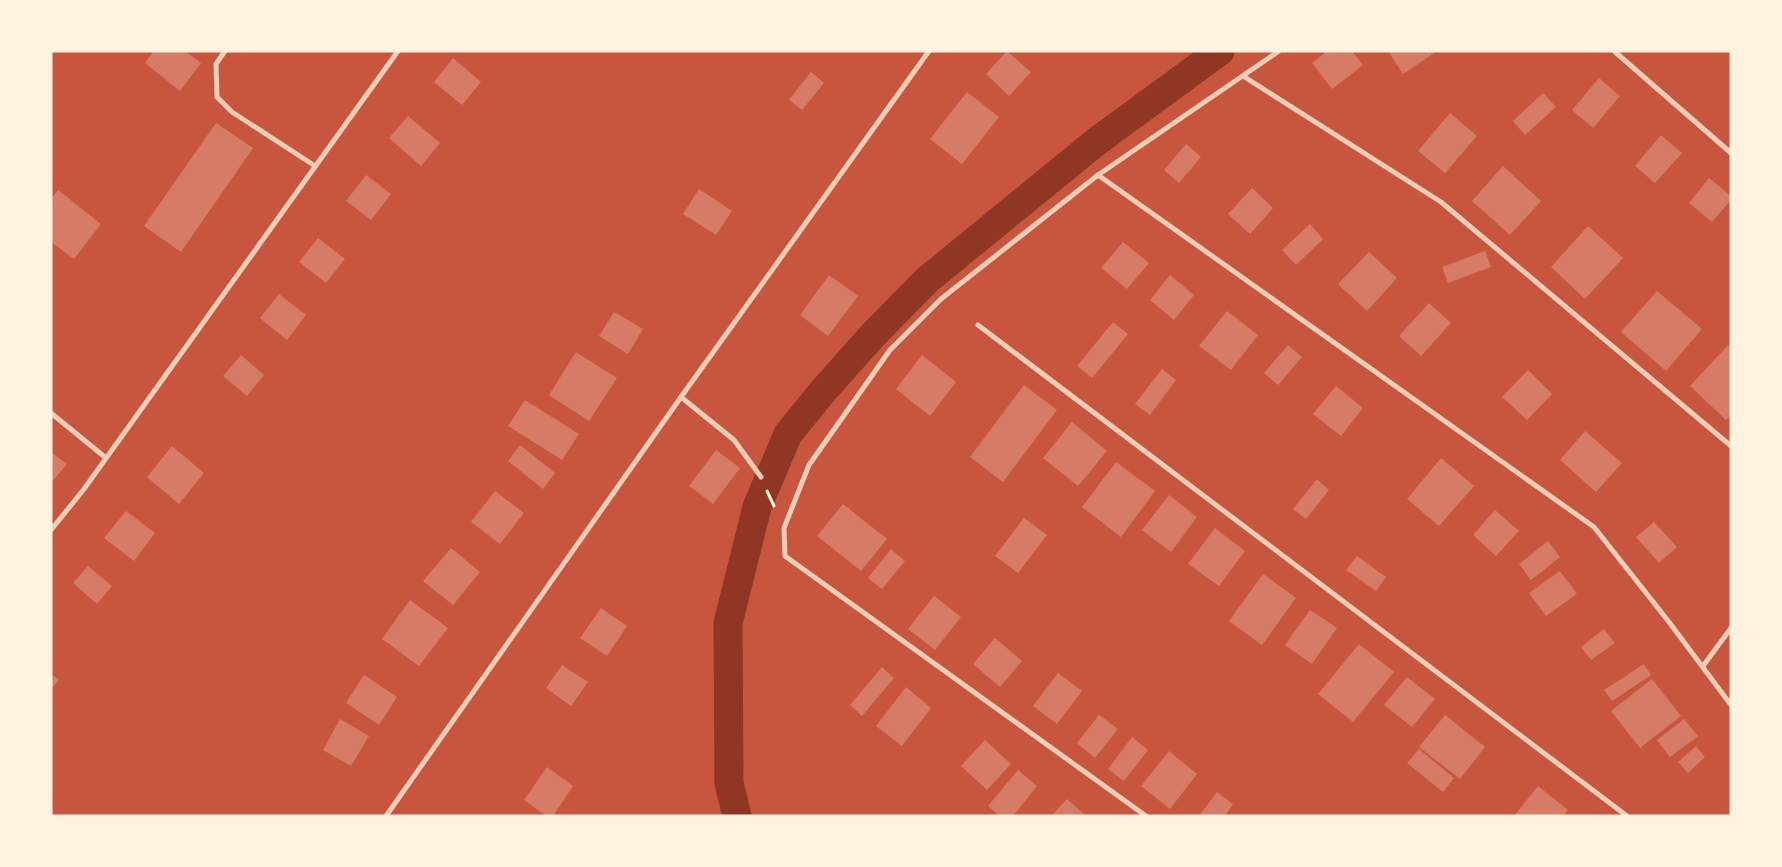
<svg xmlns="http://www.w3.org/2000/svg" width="1782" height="867" viewBox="0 0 1782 867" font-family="Montserrat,sans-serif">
<rect width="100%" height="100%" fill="#c8553d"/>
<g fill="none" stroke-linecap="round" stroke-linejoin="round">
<!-- canal -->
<path stroke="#8f3625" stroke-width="29" d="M 737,816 L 729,783 L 728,623 L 757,507 L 788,434 L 823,391 L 873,335 L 927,280 L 1096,142 L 1220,51"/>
</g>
<!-- building -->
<g fill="#d67c66">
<path d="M 154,51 L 185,51 L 201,63 L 180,91 L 145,63 Z"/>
<path d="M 1007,51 L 1031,72 L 1009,96 L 986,74 Z"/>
<path d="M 1327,51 L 1352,51 L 1363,65 L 1332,89 L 1312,63 Z"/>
<path d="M 1388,51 L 1437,51 L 1403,74 Z"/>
<path d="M 453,58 L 481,82 L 462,105 L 434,82 Z"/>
<path d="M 811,72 L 824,83 L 802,110 L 789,100 Z"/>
<path d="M 1599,78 L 1620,96 L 1593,128 L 1572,110 Z"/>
<path d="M 967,92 L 999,117 L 962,164 L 930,139 Z"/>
<path d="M 1543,93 L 1556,107 L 1525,135 L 1513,121 Z"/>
<path d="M 1450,113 L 1477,136 L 1445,173 L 1418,151 Z"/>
<path d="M 408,116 L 440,143 L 421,166 L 389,138 Z"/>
<path d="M 216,123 L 253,148 L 181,252 L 144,226 Z"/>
<path d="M 1661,135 L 1682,153 L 1655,183 L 1635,166 Z"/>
<path d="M 1186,144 L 1201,157 L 1179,183 L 1164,170 Z"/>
<path d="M 1503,166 L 1541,201 L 1510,235 L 1472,201 Z"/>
<path d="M 366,175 L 391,194 L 371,220 L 346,201 Z"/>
<path d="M 1709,178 L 1731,196 L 1731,200 L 1712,222 L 1689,203 Z"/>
<path d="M 1252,188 L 1273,208 L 1250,234 L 1228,214 Z"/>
<path d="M 699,189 L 732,211 L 716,235 L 683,214 Z"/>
<path d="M 58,190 L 101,224 L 74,259 L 51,242 L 51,199 Z"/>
<path d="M 1310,224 L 1323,239 L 1296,265 L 1282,250 Z"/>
<path d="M 1588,226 L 1623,258 L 1585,299 L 1551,267 Z"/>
<path d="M 318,238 L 345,259 L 326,283 L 299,262 Z"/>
<path d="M 1123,242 L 1149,263 L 1127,289 L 1101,268 Z"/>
<path d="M 1485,251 L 1491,267 L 1448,283 L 1442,267 Z"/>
<path d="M 1369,252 L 1397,278 L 1367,311 L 1338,284 Z"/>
<path d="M 829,275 L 858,296 L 828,336 L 800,315 Z"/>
<path d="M 1170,275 L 1194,295 L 1174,320 L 1150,300 Z"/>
<path d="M 1657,291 L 1702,329 L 1666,371 L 1621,332 Z"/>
<path d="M 279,294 L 306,315 L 287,340 L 260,318 Z"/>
<path d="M 1429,303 L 1451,323 L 1421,356 L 1399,336 Z"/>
<path d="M 1227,311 L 1258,335 L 1231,370 L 1199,346 Z"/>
<path d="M 614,312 L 643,329 L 628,354 L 599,336 Z"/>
<path d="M 1113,322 L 1128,334 L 1092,378 L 1077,366 Z"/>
<path d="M 1288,345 L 1302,357 L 1278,385 L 1264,373 Z"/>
<path d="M 1728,345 L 1731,348 L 1731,415 L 1726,420 L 1690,386 Z"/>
<path d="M 576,352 L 617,378 L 589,421 L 549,395 Z"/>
<path d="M 241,355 L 264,375 L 247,396 L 223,376 Z"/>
<path d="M 922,355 L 956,382 L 930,416 L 896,389 Z"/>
<path d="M 1162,369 L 1176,380 L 1150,415 L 1135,404 Z"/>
<path d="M 1528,370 L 1552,394 L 1527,420 L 1502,397 Z"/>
<path d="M 1024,385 L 1057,410 L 1003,482 L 970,457 Z"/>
<path d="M 1336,386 L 1363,408 L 1341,436 L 1313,414 Z"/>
<path d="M 525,400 L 579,434 L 562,460 L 508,426 Z"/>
<path d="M 1072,422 L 1107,451 L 1078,486 L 1043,458 Z"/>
<path d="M 1585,431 L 1622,463 L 1596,492 L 1560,460 Z"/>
<path d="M 520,445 L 555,473 L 543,489 L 508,461 Z"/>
<path d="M 172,446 L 204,473 L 179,504 L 147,477 Z"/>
<path d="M 716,450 L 740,468 L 713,504 L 689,486 Z"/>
<path d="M 51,452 L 67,464 L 51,483 Z"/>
<path d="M 1441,458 L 1474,486 L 1439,526 L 1407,499 Z"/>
<path d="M 1116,462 L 1155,491 L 1121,537 L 1082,507 Z"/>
<path d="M 1317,479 L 1329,490 L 1306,519 L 1293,509 Z"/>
<path d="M 495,491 L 524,513 L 500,544 L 471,522 Z"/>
<path d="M 1169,495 L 1197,517 L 1171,552 L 1142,530 Z"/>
<path d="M 843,504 L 887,539 L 861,571 L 817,536 Z"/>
<path d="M 1495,510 L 1519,531 L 1496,556 L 1473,535 Z"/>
<path d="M 126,511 L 155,533 L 134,561 L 104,538 Z"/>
<path d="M 1024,518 L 1047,535 L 1018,573 L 995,556 Z"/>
<path d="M 1654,522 L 1677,547 L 1659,563 L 1636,537 Z"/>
<path d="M 1215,528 L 1245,551 L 1219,586 L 1188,564 Z"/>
<path d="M 1548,541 L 1560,557 L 1531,580 L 1519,564 Z"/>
<path d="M 451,548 L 480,572 L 453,605 L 423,581 Z"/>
<path d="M 891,549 L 905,561 L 882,589 L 868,578 Z"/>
<path d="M 1357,556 L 1386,577 L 1376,591 L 1346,570 Z"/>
<path d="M 88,566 L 112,586 L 97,604 L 73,583 Z"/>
<path d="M 1560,571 L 1577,594 L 1546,616 L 1529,593 Z"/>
<path d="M 1263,574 L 1296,598 L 1262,645 L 1229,621 Z"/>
<path d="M 934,596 L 961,617 L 935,650 L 908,629 Z"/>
<path d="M 410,600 L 448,628 L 419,666 L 382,639 Z"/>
<path d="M 601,608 L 627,626 L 607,656 L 580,638 Z"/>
<path d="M 1310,610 L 1337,628 L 1312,664 L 1285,645 Z"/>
<path d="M 1604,629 L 1615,643 L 1591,660 L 1581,647 Z"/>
<path d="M 995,638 L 1022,661 L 1000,687 L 973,664 Z"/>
<path d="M 1359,644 L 1394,672 L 1353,722 L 1318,694 Z"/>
<path d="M 1644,664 L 1651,675 L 1612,701 L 1604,690 Z"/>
<path d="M 562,665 L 588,682 L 571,706 L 546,688 Z"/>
<path d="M 882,667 L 894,678 L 862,716 L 850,705 Z"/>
<path d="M 1058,673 L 1082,691 L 1057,724 L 1033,706 Z"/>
<path d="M 51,674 L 59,680 L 51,689 Z"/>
<path d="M 364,675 L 397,697 L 379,725 L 346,703 Z"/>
<path d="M 1407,677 L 1435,699 L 1412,727 L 1384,705 Z"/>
<path d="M 1652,679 L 1681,716 L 1640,748 L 1611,711 Z"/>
<path d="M 906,687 L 931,708 L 902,746 L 876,726 Z"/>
<path d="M 1099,715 L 1118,729 L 1095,758 L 1077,743 Z"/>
<path d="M 1445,715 L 1485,747 L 1460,779 L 1419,747 Z"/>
<path d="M 340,719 L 369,736 L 351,766 L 323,750 Z"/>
<path d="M 1684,719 L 1698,736 L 1670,757 L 1657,740 Z"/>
<path d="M 1132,737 L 1148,750 L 1124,781 L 1108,769 Z"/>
<path d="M 985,740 L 1011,764 L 987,790 L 961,766 Z"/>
<path d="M 1696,746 L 1705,757 L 1688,773 L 1678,762 Z"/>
<path d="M 1419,749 L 1454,778 L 1443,792 L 1407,763 Z"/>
<path d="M 1169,751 L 1197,774 L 1170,809 L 1141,786 Z"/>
<path d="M 547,767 L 573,786 L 553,816 L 546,816 L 524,800 Z"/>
<path d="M 1018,770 L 1037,786 L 1013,816 L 1000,816 L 988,806 Z"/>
<path d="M 1538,786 L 1568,810 L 1563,816 L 1514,816 Z"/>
<path d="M 1217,792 L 1233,804 L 1225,816 L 1199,816 Z"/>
<path d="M 1067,799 L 1086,816 L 1051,816 Z"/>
</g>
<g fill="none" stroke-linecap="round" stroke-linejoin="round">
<!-- path -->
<path stroke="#fff3e0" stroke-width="3" d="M 767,491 L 774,506"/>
<!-- minor -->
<g stroke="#f1ccb7" stroke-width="5">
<path d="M 225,51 L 216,64 L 217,97 L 232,112 L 315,166"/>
<path d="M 1614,51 L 1731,153"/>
<path d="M 1243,76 L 1441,202 L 1731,446"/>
<path d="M 1098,175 L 1594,527 L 1669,622 L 1731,705"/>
<path d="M 978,325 L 1627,816"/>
<path d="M 681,397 L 734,440 L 761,477"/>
<path d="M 51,413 L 106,458"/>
<path d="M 51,530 L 84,489 L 398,51"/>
<path d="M 1703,666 L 1731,628"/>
<path d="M 386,816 L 681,397 L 929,51"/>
<path d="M 1146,816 L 785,556 L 784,528 L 809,465 L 890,350 L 941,299 L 1098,175 L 1279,51"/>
</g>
</g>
<!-- border -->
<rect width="1782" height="867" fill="none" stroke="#fff3e0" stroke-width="105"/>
</svg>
